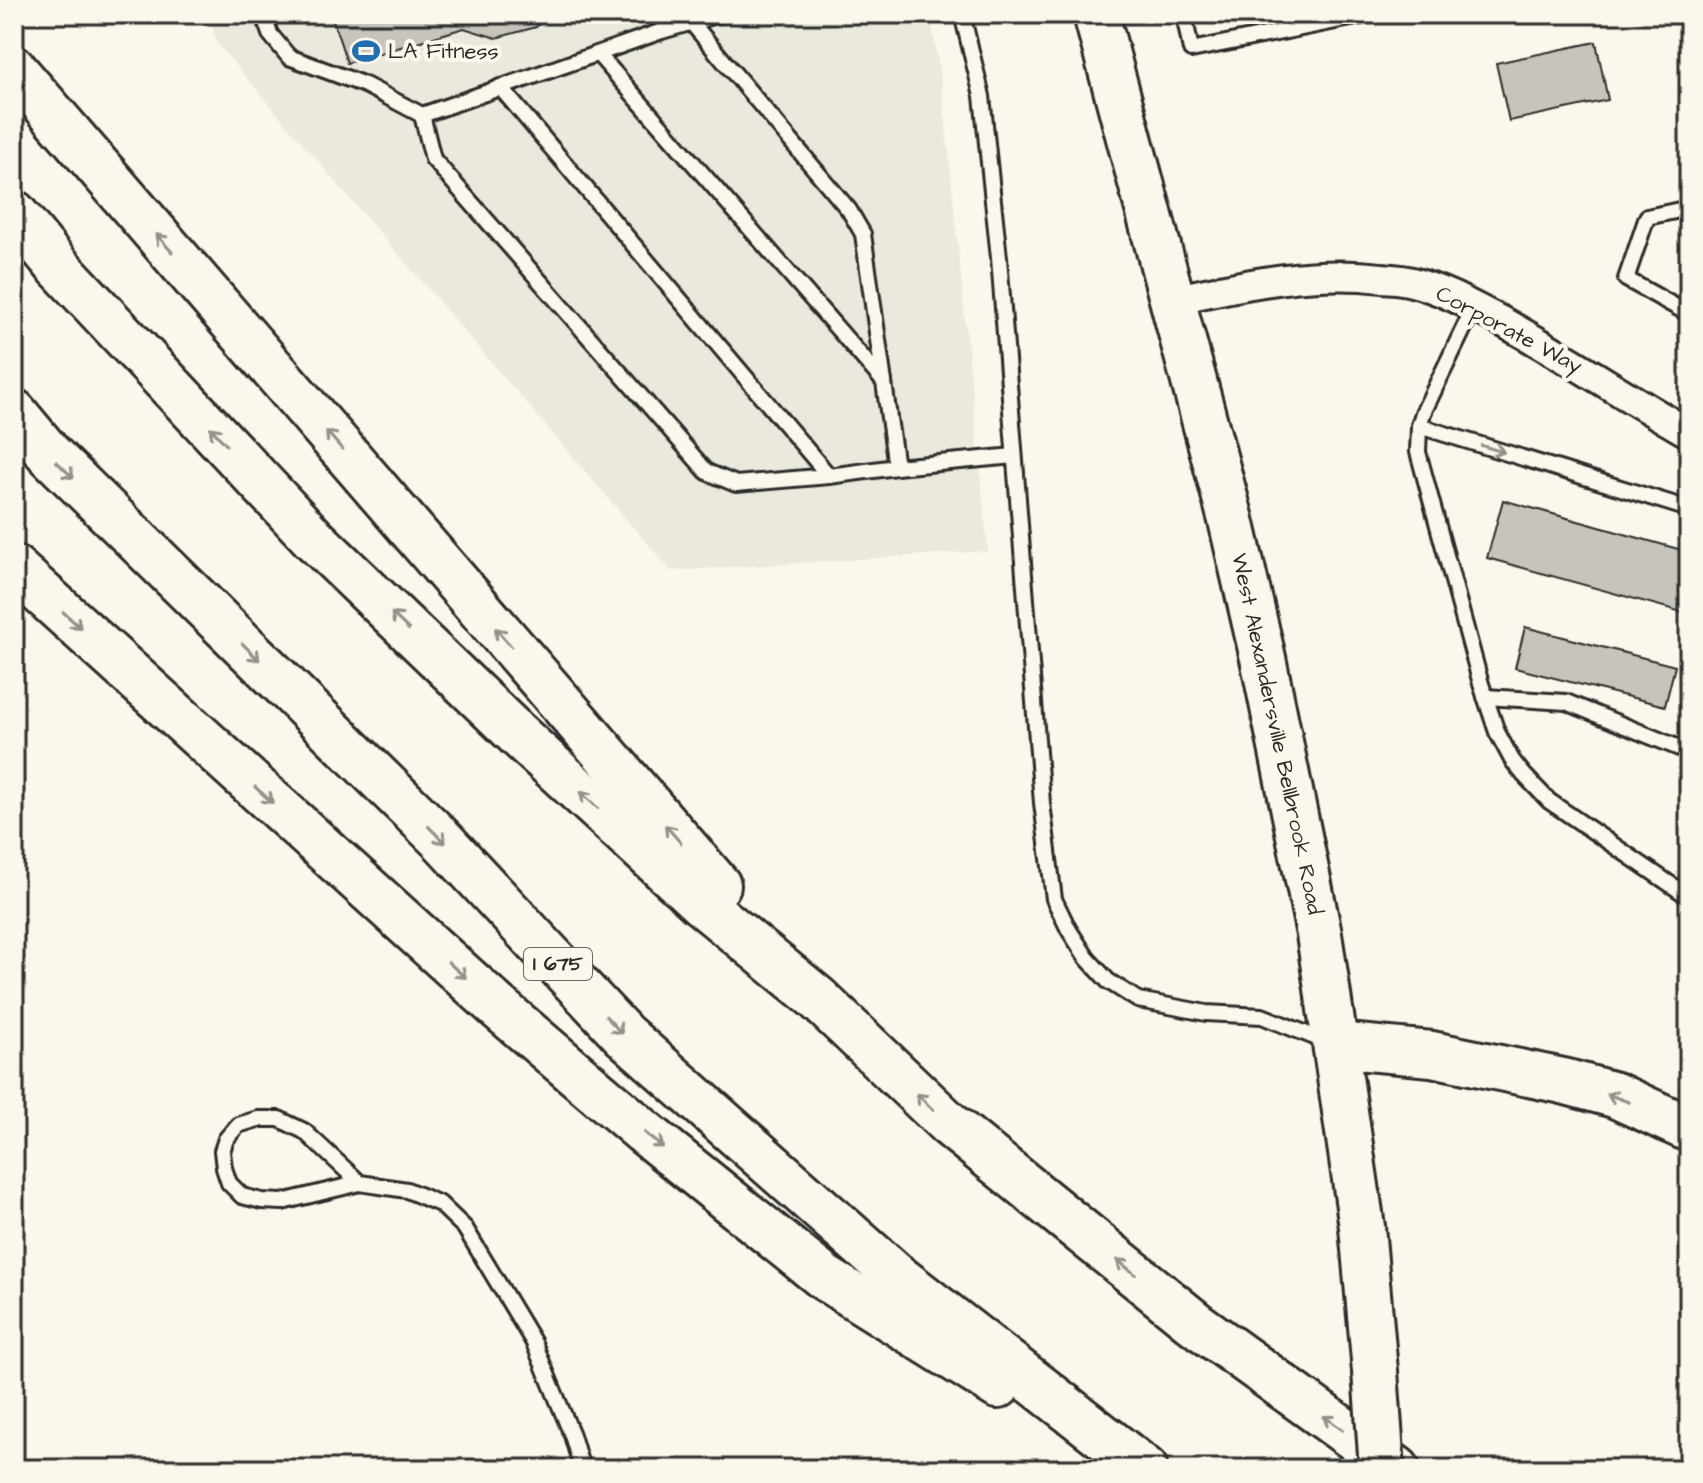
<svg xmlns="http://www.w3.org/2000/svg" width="1703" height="1483" viewBox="0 0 1703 1483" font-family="'Architects Daughter',sans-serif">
<rect width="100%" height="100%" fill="#fbf7ec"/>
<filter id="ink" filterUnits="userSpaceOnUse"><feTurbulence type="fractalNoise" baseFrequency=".0125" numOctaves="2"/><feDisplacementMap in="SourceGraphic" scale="16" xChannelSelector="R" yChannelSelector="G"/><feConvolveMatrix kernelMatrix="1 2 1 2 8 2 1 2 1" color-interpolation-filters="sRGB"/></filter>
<g filter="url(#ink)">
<!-- built -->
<path fill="#ebe8de" d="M 208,14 L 930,14 L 942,86 L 988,551 L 671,571 L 218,45 Z"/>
<!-- building -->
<g fill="#c7c4bc" stroke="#2b2b2b" stroke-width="2">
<path d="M 331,14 L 549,14 L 536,27 L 496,38 L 464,28 L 347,63 Z"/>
<path d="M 1596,42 L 1608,100 L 1509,121 L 1496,63 Z"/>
<path d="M 1503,500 L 1689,552 L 1689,614 L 1487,558 Z"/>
<path d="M 1525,627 L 1675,666 L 1665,706 L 1515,668 Z"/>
</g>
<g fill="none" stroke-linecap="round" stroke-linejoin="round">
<!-- lane casing -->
<g stroke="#2b2b2b" stroke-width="20">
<g id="lane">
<path d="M 263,14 L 270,34 L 289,57 L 365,85 L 422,115 L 433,159 L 707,472 L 736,484 L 829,476 L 896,467 L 1014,456"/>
<path d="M 962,14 L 982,96 L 999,258 L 1042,803 L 1054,899 L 1069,930 L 1087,958 L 1108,981 L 1138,1000 L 1206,1013 L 1262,1016 L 1327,1042"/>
<path d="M 1184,14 L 1191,50 L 1371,14"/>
<path d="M 691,22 L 849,210 L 863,234 L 896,467"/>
<path d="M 598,54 L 884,382"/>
<path d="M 500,87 L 829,476"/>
<path d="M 422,115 L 662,31 L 720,14"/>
<path d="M 1689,208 L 1647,217 L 1626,279 L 1689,314"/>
<path d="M 1474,307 L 1423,413 L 1419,426 L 1418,452 L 1481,684 L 1497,732 L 1512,760 L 1524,775 L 1549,801 L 1689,897"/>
<path d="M 1419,426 L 1689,509"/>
<path d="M 1485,697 L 1566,702 L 1689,752"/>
<path d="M 360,1183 L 304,1131 L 279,1119 L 258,1119 L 238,1125 L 226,1139 L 222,1151 L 224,1168 L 229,1183 L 242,1196 L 262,1201 L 282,1202 L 360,1183 L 407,1190 L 440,1204 L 465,1228 L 534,1343 L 572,1435 L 582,1469"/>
</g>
</g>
<!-- street casing -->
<g stroke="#2b2b2b" stroke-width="34">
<path id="street" d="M 1172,300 C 1242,285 1310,269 1382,278 C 1392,279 1402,279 1412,282 C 1444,290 1472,306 1501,321 C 1565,356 1626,397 1689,433"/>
</g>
<!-- primary casing -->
<g stroke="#2b2b2b" stroke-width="50">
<path id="primary" d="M 1096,14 L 1231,520 L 1263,658 L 1319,934 L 1362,1227 L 1375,1371"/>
</g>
<!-- highway casing -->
<g stroke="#2b2b2b" stroke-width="50">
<g id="highway">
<path d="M 14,69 L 718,885"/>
<path d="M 14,213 L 56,264 L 313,538 L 517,734 L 702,904 L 817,998 L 949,1124 L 1196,1324 L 1397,1469"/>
<path d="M 14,412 L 49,454 L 443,841 L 624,1035 L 894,1274 L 1145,1469"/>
<path d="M 14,568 L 499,1008 L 643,1131 L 825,1278 L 998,1386"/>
<path d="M 1336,1045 L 1432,1054 L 1563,1081 L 1615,1095 L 1689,1129"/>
</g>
</g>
<!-- lane -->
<use href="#lane" stroke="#fbf7ec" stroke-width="14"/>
<!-- street -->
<use href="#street" stroke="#fbf7ec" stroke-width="28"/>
<!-- primary -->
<use href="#primary" stroke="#fbf7ec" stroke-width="44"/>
<!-- highway -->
<use href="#highway" stroke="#fbf7ec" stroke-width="44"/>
<!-- primary-bridge casing -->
<g stroke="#2b2b2b" stroke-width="50" stroke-linecap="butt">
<path id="primary-bridge" d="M 1375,1371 L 1382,1469"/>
</g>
<!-- primary-bridge -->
<use href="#primary-bridge" stroke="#fbf7ec" stroke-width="44"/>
</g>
<!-- one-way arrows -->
<defs><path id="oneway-shaft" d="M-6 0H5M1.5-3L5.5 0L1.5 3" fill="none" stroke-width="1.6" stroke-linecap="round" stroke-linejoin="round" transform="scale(2)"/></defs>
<g stroke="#93918c">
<use href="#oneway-shaft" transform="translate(164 243) rotate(-131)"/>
<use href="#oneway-shaft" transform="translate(218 436) rotate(-133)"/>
<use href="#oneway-shaft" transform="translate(334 440) rotate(-131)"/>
<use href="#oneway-shaft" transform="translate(1493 449) rotate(17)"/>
<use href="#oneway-shaft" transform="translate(65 470) rotate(44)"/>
<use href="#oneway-shaft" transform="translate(72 620) rotate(42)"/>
<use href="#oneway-shaft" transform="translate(400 621) rotate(-136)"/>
<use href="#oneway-shaft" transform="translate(503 637) rotate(-131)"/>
<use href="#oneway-shaft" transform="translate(251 652) rotate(45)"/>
<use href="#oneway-shaft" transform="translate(264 795) rotate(42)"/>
<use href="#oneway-shaft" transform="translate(589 800) rotate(-137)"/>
<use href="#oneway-shaft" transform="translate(673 834) rotate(-131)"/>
<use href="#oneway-shaft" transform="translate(437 835) rotate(45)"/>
<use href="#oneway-shaft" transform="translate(457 970) rotate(42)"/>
<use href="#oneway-shaft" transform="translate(614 1025) rotate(47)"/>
<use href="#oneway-shaft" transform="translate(1618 1098) rotate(-159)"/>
<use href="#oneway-shaft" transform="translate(925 1102) rotate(-136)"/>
<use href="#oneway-shaft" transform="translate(654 1140) rotate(39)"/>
<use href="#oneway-shaft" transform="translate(1126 1267) rotate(-141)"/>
<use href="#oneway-shaft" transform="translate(1333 1423) rotate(-144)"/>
</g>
</g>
<!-- icons -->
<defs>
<g id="stadium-bare" transform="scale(2.16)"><path d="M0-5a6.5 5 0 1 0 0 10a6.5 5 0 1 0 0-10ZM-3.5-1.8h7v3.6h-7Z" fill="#1f6fb2" stroke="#fbf7ec" stroke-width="2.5" paint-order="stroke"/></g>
</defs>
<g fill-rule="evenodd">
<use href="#stadium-bare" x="366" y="51"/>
</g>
<g text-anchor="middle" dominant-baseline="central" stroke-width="8" stroke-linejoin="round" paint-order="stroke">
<!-- shield labels -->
<rect fill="#fbf7ec" stroke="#696865" stroke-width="2" x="524" y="948" width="68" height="32" rx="6"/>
<g font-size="20" font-weight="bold" fill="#2b2b2b">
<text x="558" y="964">I 675</text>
</g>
<!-- poi labels -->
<g font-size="22" fill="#2b2b2b" stroke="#fbf7ec" text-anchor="start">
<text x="388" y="51">LA Fitness</text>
</g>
<!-- street labels -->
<g font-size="22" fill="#2b2b2b" stroke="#fbf7ec">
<text transform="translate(1509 330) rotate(28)">Corporate Way</text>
<text transform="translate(1277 734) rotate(78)">West Alexandersville Bellbrook Road</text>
</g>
</g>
<!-- margin -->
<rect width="1703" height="1483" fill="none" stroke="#fbf7ec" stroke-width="48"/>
<rect x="24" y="24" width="1655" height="1435" fill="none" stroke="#2b2b2b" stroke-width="3" filter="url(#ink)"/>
</svg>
